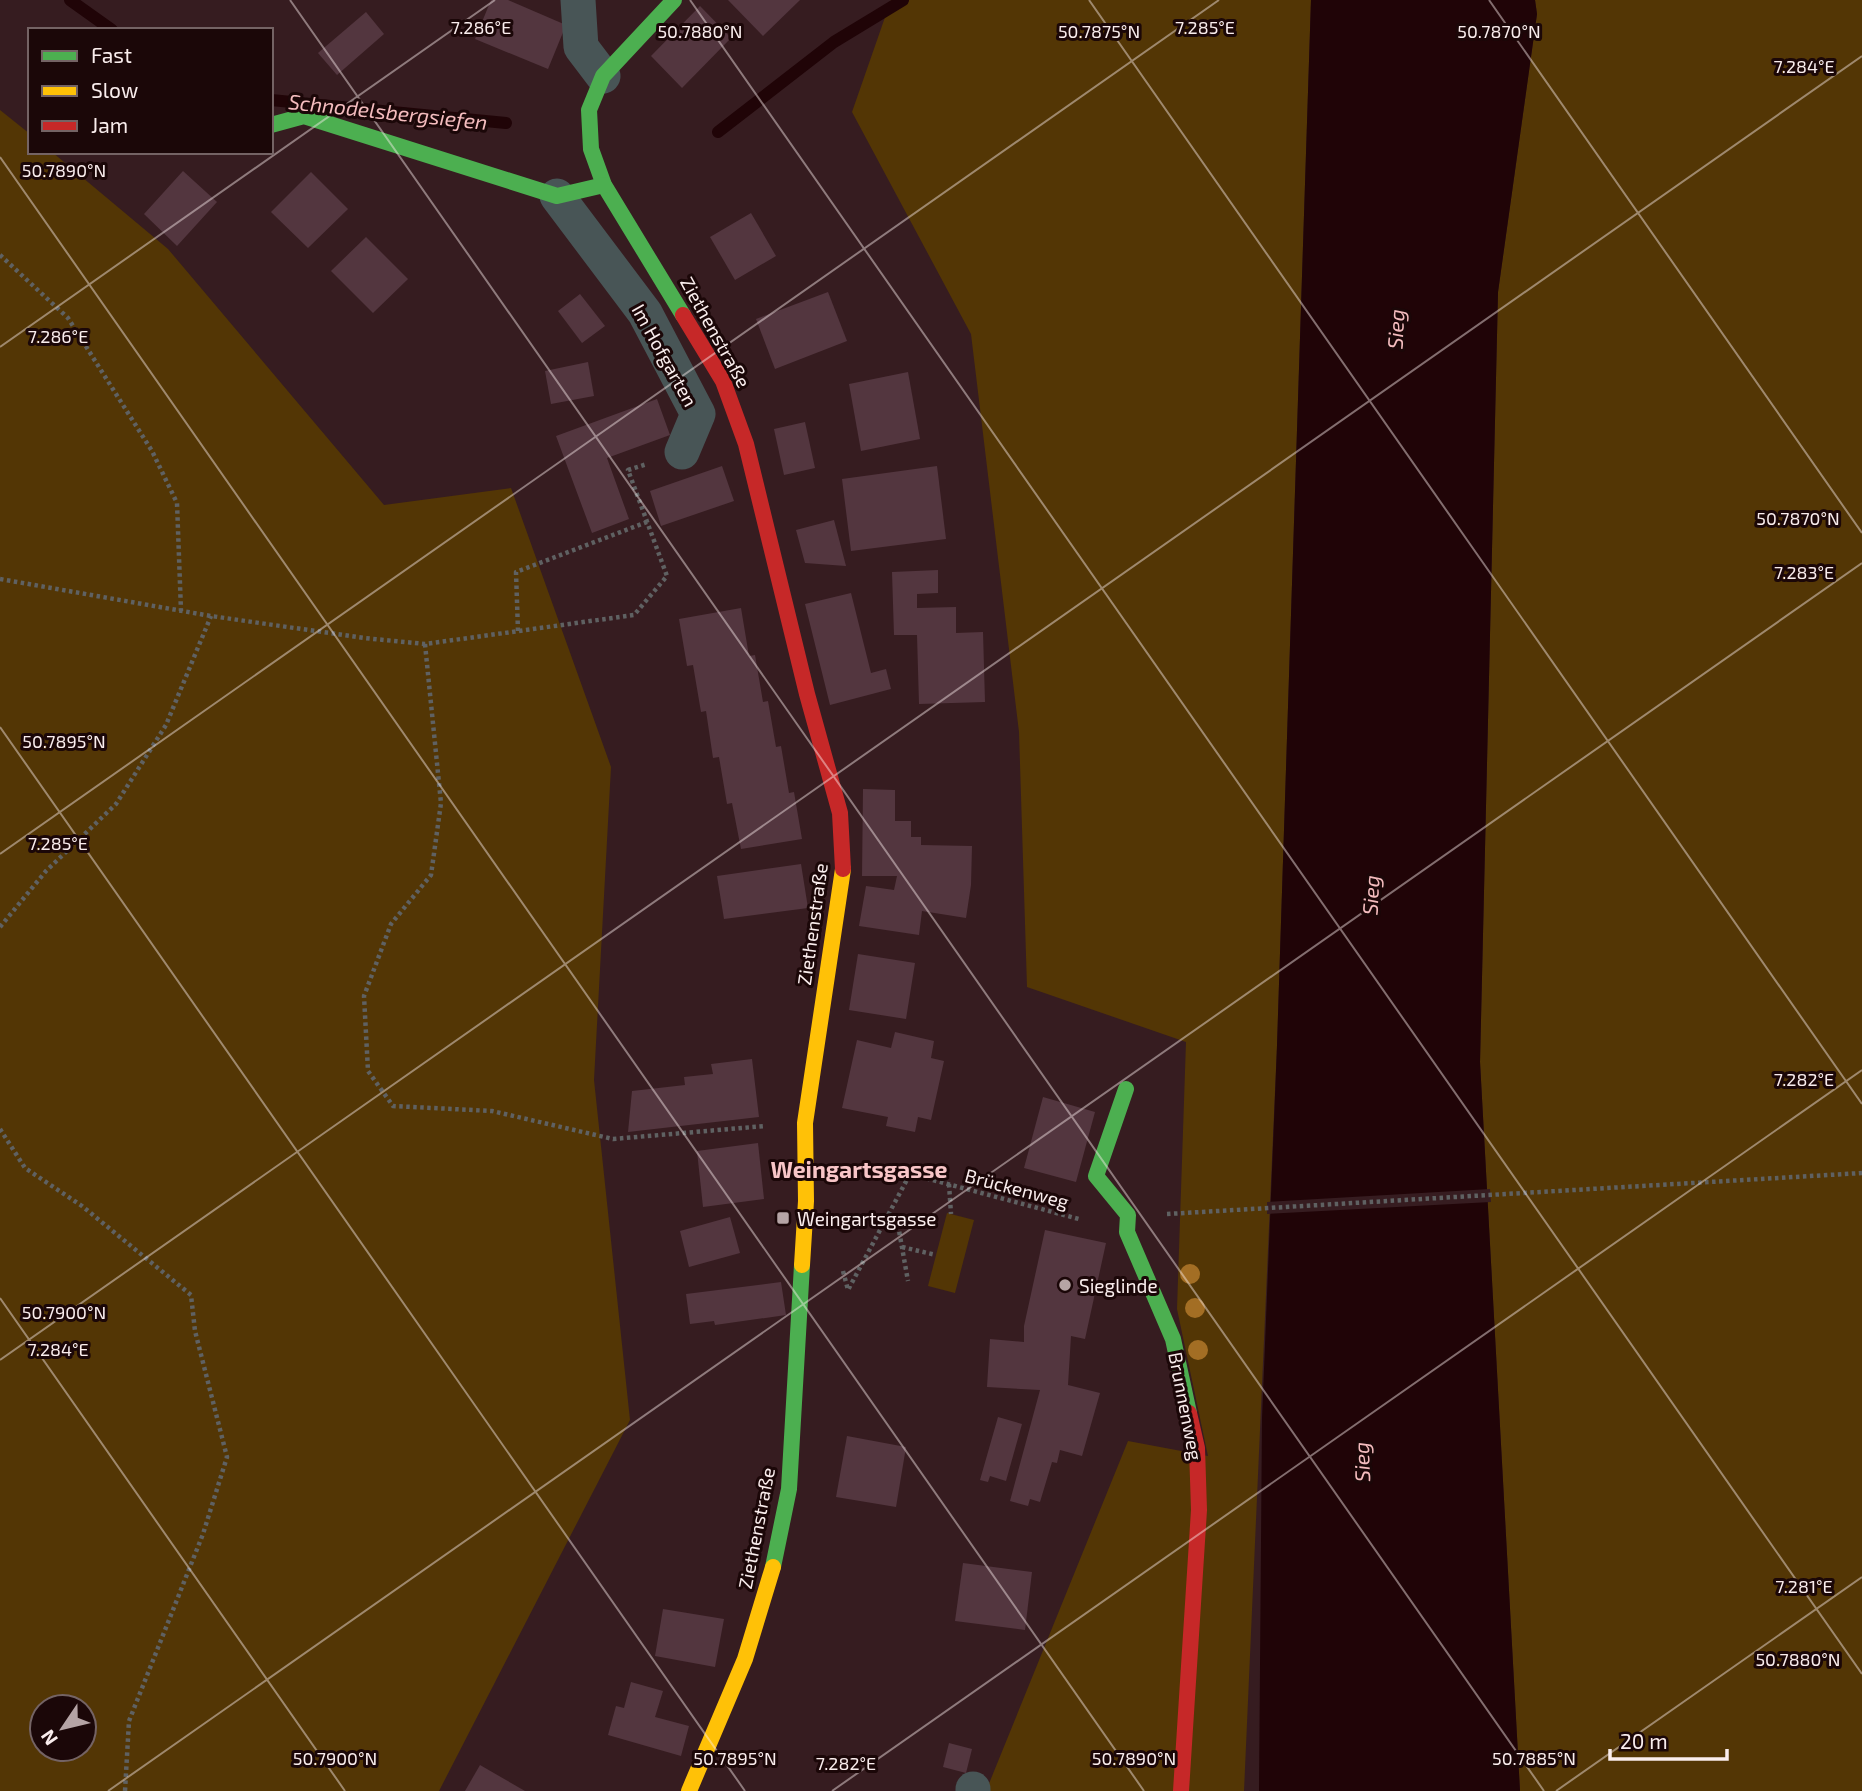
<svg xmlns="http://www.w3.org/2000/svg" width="1862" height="1791" viewBox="0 0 1862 1791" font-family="'Exo 2',sans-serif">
<rect width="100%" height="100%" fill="#361c20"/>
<!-- green -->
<g fill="#533605" fill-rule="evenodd">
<path d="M 891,0 L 1311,0 L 1277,1046 L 1244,1791 L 986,1791 L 1128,1441 L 1208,1456 L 1177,1309 L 1186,1042 L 1027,987 L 1019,732 L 971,334 L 852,112 Z"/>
<path d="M 1535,0 L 1862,0 L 1862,1791 L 1520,1791 L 1480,1062 L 1498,292 L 1537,14 Z"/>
<path d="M 0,110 L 30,134 L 30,152 L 52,152 L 168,249 L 384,505 L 511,488 L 611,767 L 594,1080 L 630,1420 L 439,1791 L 0,1791 ZM 42,1707 L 84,1707 L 84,1749 L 42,1749 Z"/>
<path d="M 947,1213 L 974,1220 L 955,1293 L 928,1286 Z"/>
</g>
<!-- water -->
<path fill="#200407" d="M 1311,0 L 1535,0 L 1537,14 L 1498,292 L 1480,1062 L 1520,1791 L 1259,1791 L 1262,1419 L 1277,1046 Z"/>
<!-- pier -->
<path fill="#361c20" d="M 1490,1189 L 1491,1202 L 1267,1214 L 1267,1202 Z"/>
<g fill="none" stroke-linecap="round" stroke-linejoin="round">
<!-- stream -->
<g stroke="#200407" stroke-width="12">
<path d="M 70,0 L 112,30"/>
<path d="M 271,100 L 302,103"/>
<path d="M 320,105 L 506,123"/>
<path d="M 718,132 L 834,42 L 903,0"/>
</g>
</g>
<!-- building -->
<g fill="#53363f">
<path d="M 491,0 L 508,0 L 566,25 L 548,69 L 475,39 Z"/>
<path d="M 728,0 L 800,0 L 763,36 Z"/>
<path d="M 700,6 L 731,38 L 682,88 L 651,56 Z"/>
<path d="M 366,12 L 384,34 L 337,75 L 318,53 Z"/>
<path d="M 183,171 L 217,202 L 177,246 L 144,214 Z"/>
<path d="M 311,172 L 348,209 L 308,248 L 271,212 Z"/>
<path d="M 751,213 L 776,256 L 735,280 L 710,237 Z"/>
<path d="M 366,237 L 408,279 L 373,313 L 331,271 Z"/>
<path d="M 828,292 L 847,341 L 775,369 L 756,319 Z"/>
<path d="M 580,294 L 605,326 L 582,343 L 558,311 Z"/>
<path d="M 588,362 L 594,396 L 551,404 L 545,371 Z"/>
<path d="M 908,372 L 920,439 L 861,451 L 849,384 Z"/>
<path d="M 657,399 L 670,435 L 607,458 L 629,519 L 592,533 L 556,436 Z"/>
<path d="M 805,422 L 815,468 L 784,475 L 774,429 Z"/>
<path d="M 722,466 L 734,501 L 661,526 L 650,491 Z"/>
<path d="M 937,466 L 946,539 L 851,551 L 842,479 Z"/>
<path d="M 834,520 L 846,566 L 805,563 L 796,530 Z"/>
<path d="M 938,570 L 938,593 L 917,594 L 917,608 L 956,607 L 956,633 L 983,632 L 985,702 L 919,704 L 917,635 L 894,635 L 892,572 Z"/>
<path d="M 851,593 L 871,673 L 886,669 L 891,689 L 830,705 L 805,604 Z"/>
<path d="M 741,608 L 749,656 L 755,655 L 763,702 L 768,701 L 776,747 L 781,746 L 789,793 L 794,792 L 802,839 L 741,849 L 732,803 L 727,804 L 719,757 L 713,758 L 706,711 L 701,712 L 693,665 L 687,666 L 679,619 Z"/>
<path d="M 863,789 L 895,790 L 895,821 L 911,821 L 911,837 L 921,837 L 921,845 L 972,846 L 971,885 L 966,918 L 922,911 L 919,935 L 859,926 L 866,886 L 894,890 L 897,876 L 862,876 Z"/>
<path d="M 801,864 L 808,908 L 724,919 L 717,876 Z"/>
<path d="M 858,954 L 915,963 L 906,1019 L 849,1010 Z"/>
<path d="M 895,1032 L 934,1041 L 931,1058 L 944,1061 L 931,1120 L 918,1117 L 915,1132 L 886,1126 L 888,1117 L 842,1108 L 857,1040 L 891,1048 Z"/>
<path d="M 752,1059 L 759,1117 L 628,1132 L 632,1091 L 685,1085 L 684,1077 L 713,1074 L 711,1064 Z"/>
<path d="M 1043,1097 L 1095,1112 L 1076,1182 L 1024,1168 Z"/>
<path d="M 758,1143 L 764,1199 L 703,1207 L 697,1151 Z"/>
<path d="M 730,1217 L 740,1253 L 689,1267 L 680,1231 Z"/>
<path d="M 1045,1230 L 1106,1243 L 1085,1339 L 1071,1336 L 1068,1385 L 1100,1393 L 1082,1456 L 1060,1450 L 1057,1463 L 1052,1462 L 1040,1502 L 1030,1499 L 1028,1506 L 1010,1501 L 1040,1390 L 987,1387 L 990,1339 L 1024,1342 L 1024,1326 Z"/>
<path d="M 781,1282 L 786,1315 L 715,1325 L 714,1321 L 690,1324 L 686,1294 Z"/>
<path d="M 998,1417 L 1022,1424 L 1006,1481 L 990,1476 L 988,1482 L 980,1480 Z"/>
<path d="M 847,1436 L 906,1447 L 896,1507 L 836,1497 Z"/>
<path d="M 963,1563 L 1032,1572 L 1025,1630 L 955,1621 Z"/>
<path d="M 663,1609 L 724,1619 L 715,1667 L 655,1656 Z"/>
<path d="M 631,1682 L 663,1691 L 655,1717 L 689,1726 L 681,1756 L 608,1735 L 616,1706 L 624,1708 Z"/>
<path d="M 949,1743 L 972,1749 L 966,1773 L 943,1767 Z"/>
<path d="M 480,1765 L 525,1791 L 465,1791 Z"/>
</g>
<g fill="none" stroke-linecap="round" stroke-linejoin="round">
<!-- path -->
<g stroke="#5f6162" stroke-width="4.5" stroke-dasharray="3.5 3.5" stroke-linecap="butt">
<path d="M 0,255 L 68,318 L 152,451 L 177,503 L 181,611"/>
<path d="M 0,579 L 211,616 L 364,638 L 425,644 L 634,615 L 667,576 L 628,470 L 647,464"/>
<path d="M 518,631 L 516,572 L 647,522"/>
<path d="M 425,644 L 441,803 L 431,875 L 391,924 L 364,996 L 368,1071 L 393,1106 L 492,1111 L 613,1139 L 765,1126"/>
<path d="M 0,927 L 46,871 L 116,804 L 166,725 L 211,616"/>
<path d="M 0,1129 L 25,1168 L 82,1206 L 191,1295 L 195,1331 L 227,1457 L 203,1534 L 129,1721 L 125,1791"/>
<path d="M 949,1184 L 951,1214"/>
<path d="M 1167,1214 L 1862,1173"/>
<path d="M 884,1223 L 898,1225 L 908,1281"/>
<path d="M 902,1247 L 936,1255"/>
<path d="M 843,1271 L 848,1290 L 910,1174 L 1079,1219"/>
</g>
<!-- street -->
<g stroke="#485556" stroke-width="35">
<path d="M 578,0 L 581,47 L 603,76"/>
<path d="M 557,196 L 645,313 L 698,414 L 682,452"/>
<path d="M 973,1791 L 973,1789"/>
</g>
<!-- fast -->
<g stroke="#4caf50" stroke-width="16">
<path d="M 674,0 L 603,76 L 589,110 L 591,149 L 604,185 L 683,315"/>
<path d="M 271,125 L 304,116 L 557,196 L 604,185"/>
<path d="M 1126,1089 L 1096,1176 L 1128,1215 L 1127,1232 L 1173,1339 L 1189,1413"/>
<path d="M 773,1567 L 789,1489 L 802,1265"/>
</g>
<!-- slow -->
<g stroke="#ffc107" stroke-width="16">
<path d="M 802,1265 L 806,1201 L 805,1123 L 843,869"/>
<path d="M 689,1791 L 745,1659 L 773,1567"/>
</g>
<!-- jam -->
<g stroke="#c62828" stroke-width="16">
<path d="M 683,315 L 723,381 L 746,444 L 807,694 L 840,813 L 843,869"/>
<path d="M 1181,1791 L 1199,1510 L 1197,1448 L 1189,1413"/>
</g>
</g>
<!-- trees -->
<g fill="#a36e24">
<circle cx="1190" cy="1274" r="10"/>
<circle cx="1195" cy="1308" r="10"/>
<circle cx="1198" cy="1350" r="10"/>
</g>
<!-- ticks -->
<path fill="none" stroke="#faeded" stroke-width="2" stroke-opacity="0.45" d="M 290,0 L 1544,1791M 690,0 L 1862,1674M 1089,0 L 1862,1104M 1489,0 L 1862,533M 0,157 L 1144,1791M 0,347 L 495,0M 0,727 L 745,1791M 0,854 L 1219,0M 0,1298 L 345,1791M 0,1360 L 1862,56M 108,1791 L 1862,563M 832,1791 L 1862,1070M 1556,1791 L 1862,1577"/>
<!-- markers -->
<g fill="#b5a4a5" stroke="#1b0708" stroke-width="2.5">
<rect x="776" y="1211" width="14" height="14" rx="3.5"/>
<circle cx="1065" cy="1285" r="7"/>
</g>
<g text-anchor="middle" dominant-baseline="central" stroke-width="6" stroke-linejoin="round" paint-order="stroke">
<!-- street labels -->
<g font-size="19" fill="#faeded" stroke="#1b0708">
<text transform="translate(716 332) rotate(61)">Ziethenstraße</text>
<text transform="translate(665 355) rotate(61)">Im Hofgarten</text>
<text transform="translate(812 924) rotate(-82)">Ziethenstraße</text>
<text transform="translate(1017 1188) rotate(15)">Brückenweg</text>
<text transform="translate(1186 1406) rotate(79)">Brunnenweg</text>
<text transform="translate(756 1528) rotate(-79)">Ziethenstraße</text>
</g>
<!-- poi labels -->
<g font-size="19" fill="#faeded" stroke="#1b0708" text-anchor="start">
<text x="797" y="1218">Weingartsgasse</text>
<text x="1079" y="1285">Sieglinde</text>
</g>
<!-- water labels -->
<g font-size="21" font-style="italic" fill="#f4bcbe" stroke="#1b0708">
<text transform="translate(388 111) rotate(6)">Schnodelsbergsiefen</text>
<text transform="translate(1395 329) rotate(-87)">Sieg</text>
<text transform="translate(1370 895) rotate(-87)">Sieg</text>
<text transform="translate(1361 1462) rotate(-92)">Sieg</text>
</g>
<!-- quarter labels -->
<g font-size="23" font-weight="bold" fill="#f8c5c7" stroke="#1b0708">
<text x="859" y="1169">Weingartsgasse</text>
</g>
</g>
<g font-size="18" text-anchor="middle" fill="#faeded" stroke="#1b0708" stroke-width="6" stroke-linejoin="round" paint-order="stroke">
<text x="481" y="34">7.286°E</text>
<text x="1205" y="34">7.285°E</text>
<text x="700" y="38">50.7880°N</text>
<text x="1099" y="38">50.7875°N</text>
<text x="1499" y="38">50.7870°N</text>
<text x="1804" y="73">7.284°E</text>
<text x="64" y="177">50.7890°N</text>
<text x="58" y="343">7.286°E</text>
<text x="1798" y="525">50.7870°N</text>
<text x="1804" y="579">7.283°E</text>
<text x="64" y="748">50.7895°N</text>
<text x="58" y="850">7.285°E</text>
<text x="1804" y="1086">7.282°E</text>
<text x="64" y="1319">50.7900°N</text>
<text x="58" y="1356">7.284°E</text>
<text x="1804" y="1593">7.281°E</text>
<text x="1798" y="1666">50.7880°N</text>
<text x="335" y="1765">50.7900°N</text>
<text x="735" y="1765">50.7895°N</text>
<text x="1134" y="1765">50.7890°N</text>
<text x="1534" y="1765">50.7885°N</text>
<text x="846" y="1770">7.282°E</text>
</g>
<!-- legend -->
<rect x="28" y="28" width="245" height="126" fill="#1b0708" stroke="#746364" stroke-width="2"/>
<rect x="42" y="51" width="35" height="10" fill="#4caf50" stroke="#746364" stroke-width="2"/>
<text x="91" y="63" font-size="21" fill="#faeded">Fast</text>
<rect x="42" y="86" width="35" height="10" fill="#ffc107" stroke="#746364" stroke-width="2"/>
<text x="91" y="98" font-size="21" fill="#faeded">Slow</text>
<rect x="42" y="121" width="35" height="10" fill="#c62828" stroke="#746364" stroke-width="2"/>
<text x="91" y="133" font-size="21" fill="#faeded">Jam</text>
<!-- north arrow -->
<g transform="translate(63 1728) rotate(235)"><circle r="33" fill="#1b0708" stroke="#746364" stroke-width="2"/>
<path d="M0-5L12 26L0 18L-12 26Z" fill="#b5a4a5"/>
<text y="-10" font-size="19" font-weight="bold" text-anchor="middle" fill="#faeded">N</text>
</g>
<!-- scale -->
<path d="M1610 1749v10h117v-10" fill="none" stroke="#faeded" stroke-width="3.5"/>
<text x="1620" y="1749" font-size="21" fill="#faeded" stroke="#1b0708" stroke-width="5" paint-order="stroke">20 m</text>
</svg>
